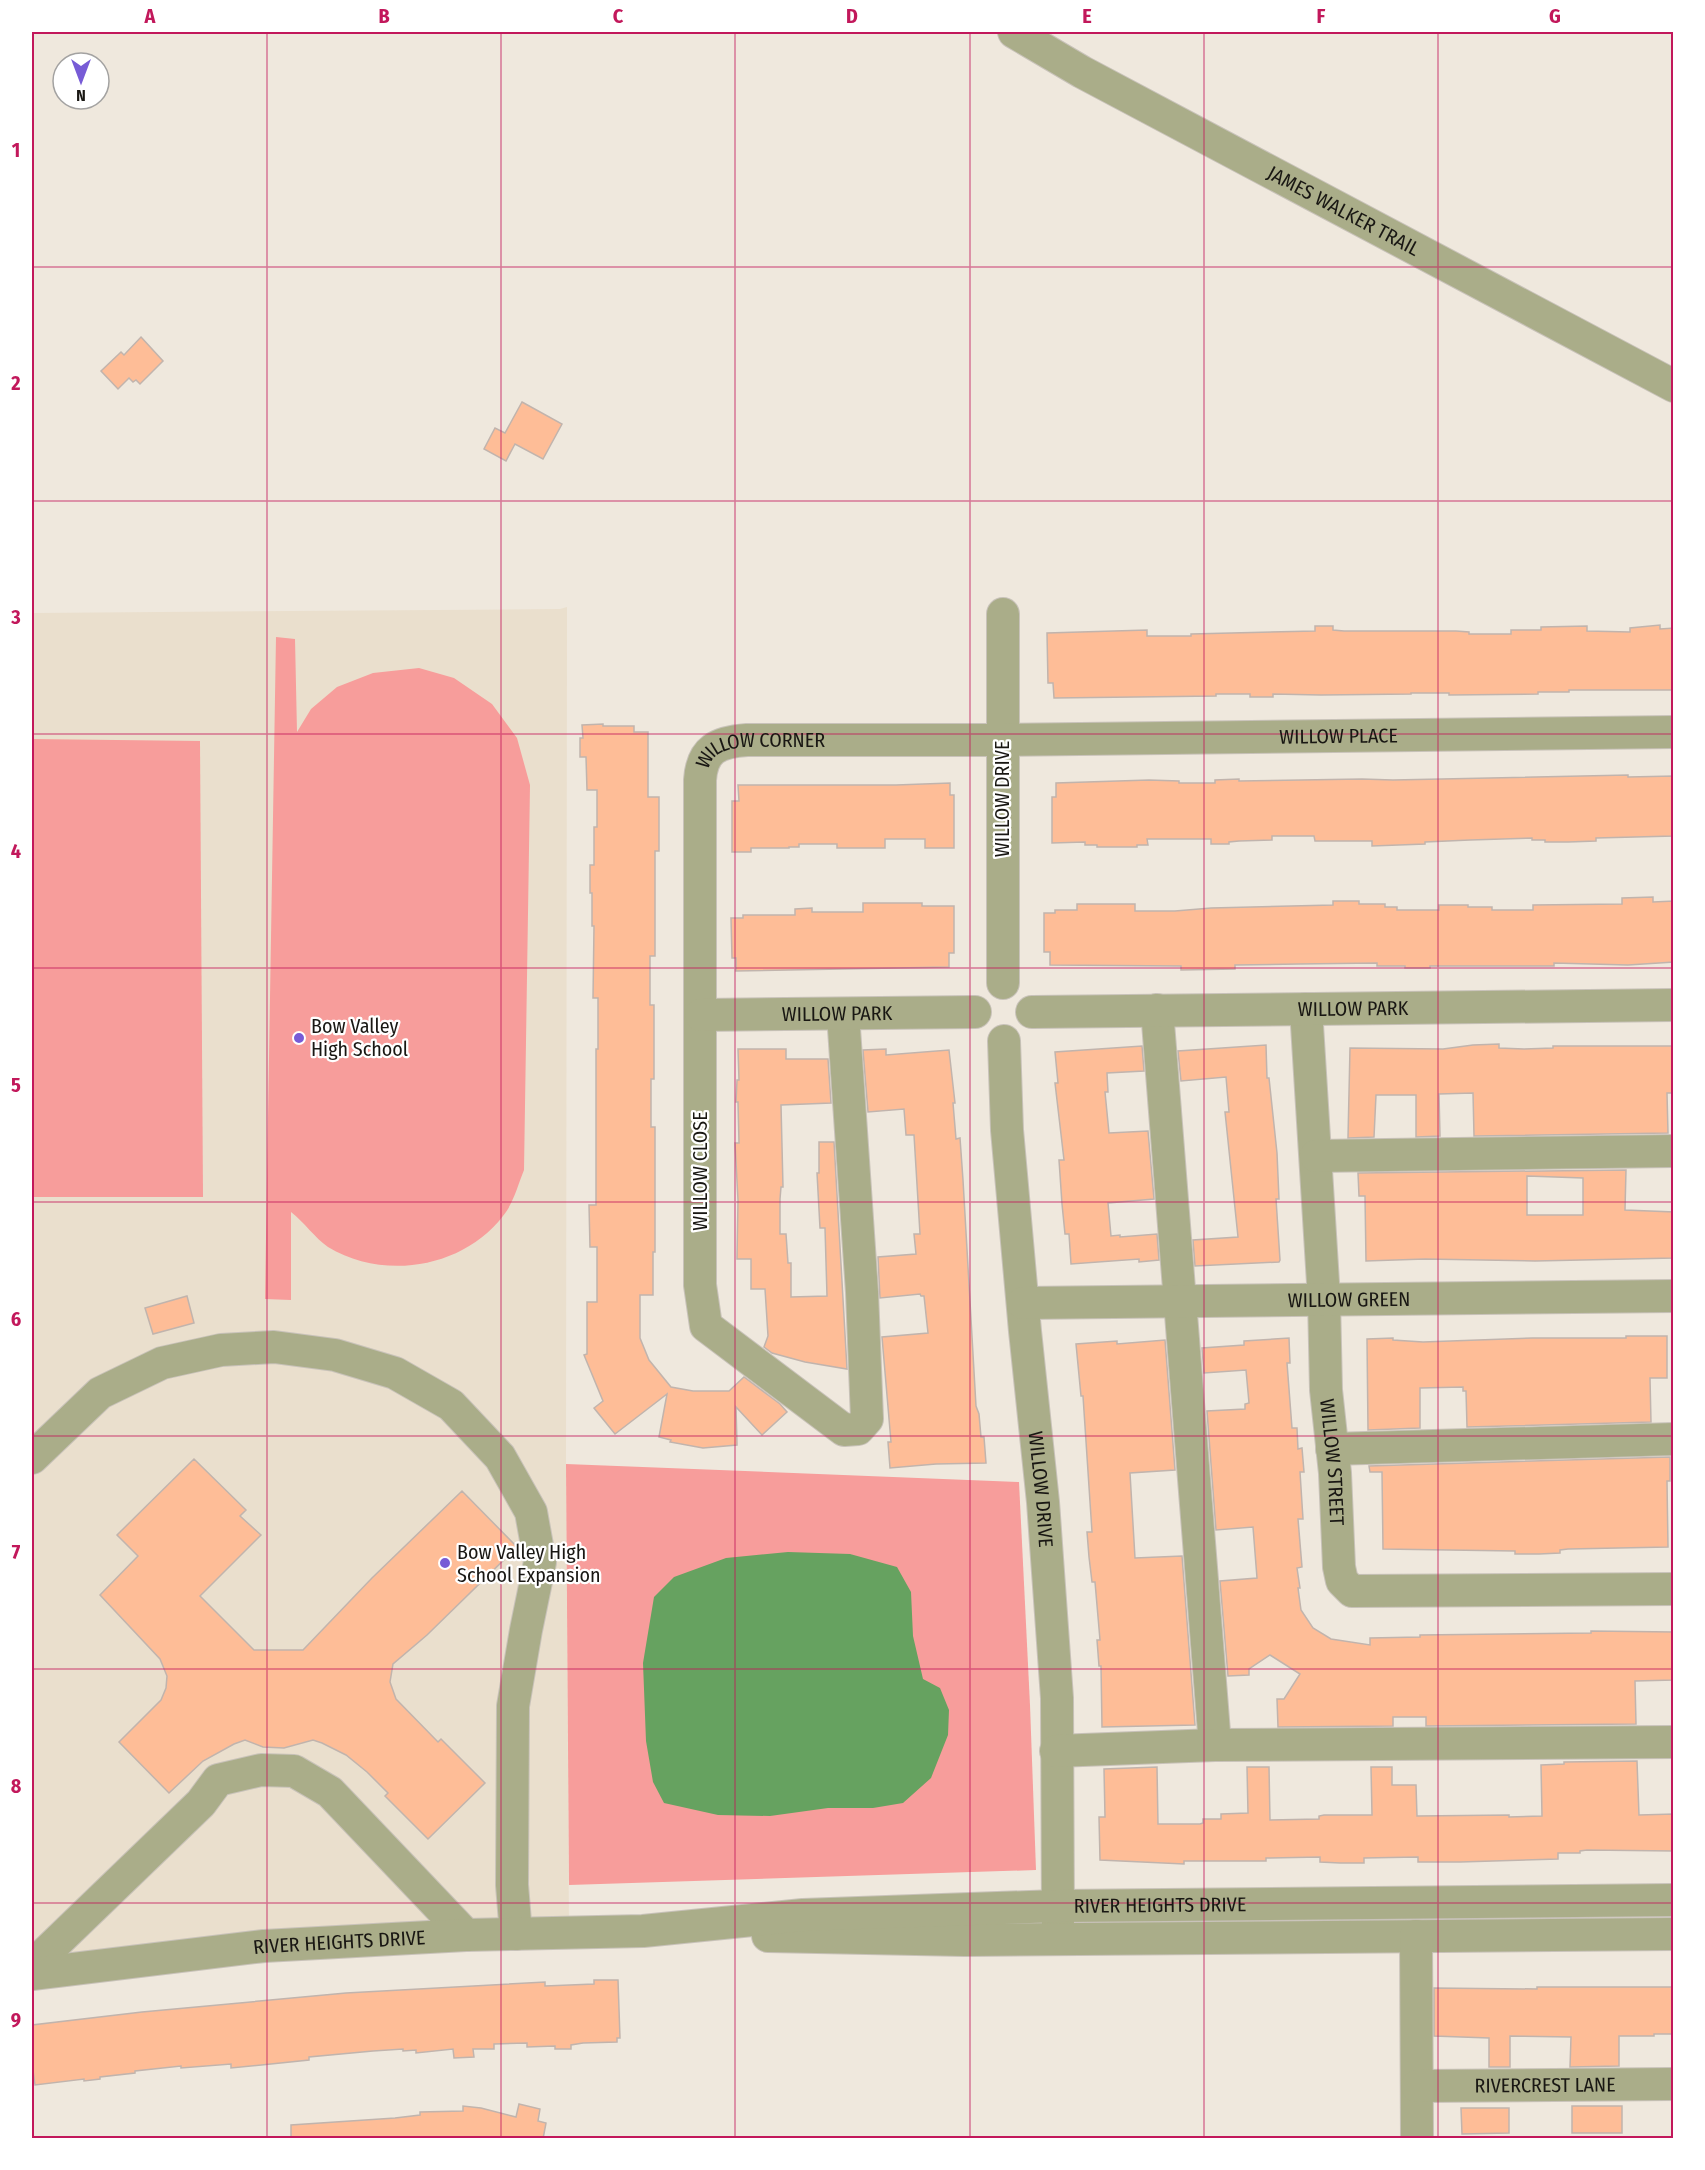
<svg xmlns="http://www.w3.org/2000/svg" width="1705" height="2170" viewBox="0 0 1705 2170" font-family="'Fira Sans Condensed',sans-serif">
<rect width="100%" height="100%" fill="#efe8dd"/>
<!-- built -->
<path fill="#eadfcd" d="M 567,607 L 566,1464 L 569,1933 L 32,1974 L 32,613 L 560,609 Z"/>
<!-- green -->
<g fill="#f79d9b">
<path d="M 276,637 L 295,639 L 297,732 L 311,709 L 337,687 L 373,673 L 419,668 L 454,678 L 492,704 L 517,738 L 530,785 L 524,1170 C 518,1185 513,1204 503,1216 C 463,1268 384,1281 328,1247 C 315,1238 304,1222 291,1212 L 291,1300 L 265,1299 Z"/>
<path d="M 32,739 L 200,741 L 203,1197 L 32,1197 Z"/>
<path d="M 566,1464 L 1019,1482 L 1030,1705 L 1036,1870 L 569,1885 Z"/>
</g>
<!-- water -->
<path fill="#66a260" d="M 788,1552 L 850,1554 L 897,1567 L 911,1592 L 913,1636 L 923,1679 L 940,1688 L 949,1710 L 948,1735 L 931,1778 L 903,1803 L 873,1808 L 828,1808 L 770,1816 L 718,1815 L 664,1803 L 653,1782 L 646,1741 L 643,1663 L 654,1597 L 674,1577 L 726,1558 Z"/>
<!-- building -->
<g fill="#febd97" stroke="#c1b4ad" stroke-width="1.5" fill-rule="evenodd">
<path d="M 141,337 L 163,361 L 140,384 L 136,380 L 133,382 L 129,378 L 118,389 L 101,371 L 121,352 L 124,355 Z"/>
<path d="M 522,402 L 562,424 L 543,459 L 515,444 L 506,461 L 484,449 L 495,428 L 505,433 Z"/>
<path d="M 1660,625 L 1660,629 L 1674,628 L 1674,690 L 1569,690 L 1569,692 L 1538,692 L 1538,694 L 1449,695 L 1449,693 L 1411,693 L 1411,694 L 1321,695 L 1273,694 L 1273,697 L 1250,697 L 1250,694 L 1216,694 L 1216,696 L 1054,698 L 1053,683 L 1048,683 L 1047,633 L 1147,630 L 1147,636 L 1191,636 L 1191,634 L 1315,631 L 1315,626 L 1333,626 L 1333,630 L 1344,631 L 1456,631 L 1469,632 L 1469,634 L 1511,634 L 1511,630 L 1541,630 L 1541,627 L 1587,626 L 1587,631 L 1630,632 L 1630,628 Z"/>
<path d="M 603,724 L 603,726 L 634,726 L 634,732 L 648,732 L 648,797 L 659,797 L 659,851 L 655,851 L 655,956 L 650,956 L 650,1005 L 654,1005 L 654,1079 L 651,1079 L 651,1127 L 655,1127 L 655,1252 L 653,1252 L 653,1295 L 640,1295 L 640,1338 L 649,1360 L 671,1387 L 693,1391 L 729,1391 L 744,1377 L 780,1404 L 787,1412 L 762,1435 L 736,1407 L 737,1445 L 703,1448 L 670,1442 L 671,1440 L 659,1437 L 667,1394 L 615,1434 L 594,1408 L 603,1401 L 584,1355 L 587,1354 L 587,1302 L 597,1302 L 597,1247 L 590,1247 L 589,1205 L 596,1205 L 596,1049 L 598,1049 L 598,998 L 593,998 L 594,926 L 592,926 L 592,893 L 590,893 L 590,865 L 594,865 L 594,827 L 597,827 L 597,790 L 587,790 L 586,757 L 580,757 L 580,738 L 583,738 L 582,725 Z"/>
<path d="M 1628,775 L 1628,777 L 1674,776 L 1674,836 L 1596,838 L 1596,841 L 1568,842 L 1545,842 L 1545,840 L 1532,840 L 1532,838 L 1470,840 L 1425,842 L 1425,844 L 1372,846 L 1372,841 L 1315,841 L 1314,836 L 1272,836 L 1272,840 L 1239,841 L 1229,842 L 1229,844 L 1211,844 L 1211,839 L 1147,839 L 1148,845 L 1137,845 L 1137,847 L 1097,847 L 1097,845 L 1085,845 L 1085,842 L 1052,843 L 1052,797 L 1056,797 L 1056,783 L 1149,780 L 1179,781 L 1179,783 L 1215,783 L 1215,780 L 1239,779 L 1239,781 L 1362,779 L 1393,780 Z"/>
<path d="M 950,783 L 950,795 L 954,795 L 954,848 L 925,848 L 925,839 L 885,839 L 885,848 L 837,848 L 837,844 L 799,844 L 799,847 L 789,847 L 789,848 L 751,848 L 751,852 L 732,852 L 732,801 L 739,801 L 738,785 L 896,785 Z"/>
<path d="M 1653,897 L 1653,902 L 1674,901 L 1674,962 L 1628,965 L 1554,963 L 1554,966 L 1430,966 L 1430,968 L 1405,968 L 1405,966 L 1377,966 L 1377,963 L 1298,964 L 1235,965 L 1235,969 L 1181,970 L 1181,966 L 1050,965 L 1050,952 L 1044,952 L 1044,913 L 1055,913 L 1055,910 L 1077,910 L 1077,904 L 1135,904 L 1135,911 L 1175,911 L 1211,908 L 1333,905 L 1333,901 L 1359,901 L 1359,904 L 1385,904 L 1385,907 L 1397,907 L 1397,910 L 1439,910 L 1439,905 L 1468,905 L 1468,907 L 1492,907 L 1492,910 L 1533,910 L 1533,905 L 1622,904 L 1622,898 Z"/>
<path d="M 863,903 L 922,903 L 922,906 L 954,906 L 954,953 L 949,953 L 949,967 L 736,971 L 736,958 L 732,958 L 731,918 L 743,918 L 743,915 L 795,915 L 795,909 L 812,908 L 812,912 L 863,912 Z"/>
<path d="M 1499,1044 L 1499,1048 L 1524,1049 L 1553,1048 L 1553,1046 L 1674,1046 L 1674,1093 L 1667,1093 L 1668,1133 L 1474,1136 L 1473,1093 L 1439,1094 L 1440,1136 L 1416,1137 L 1416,1095 L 1376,1095 L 1374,1137 L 1348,1138 L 1350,1048 L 1443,1049 L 1473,1045 Z"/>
<path d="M 1266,1045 L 1267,1078 L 1269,1078 L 1277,1153 L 1279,1199 L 1276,1199 L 1280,1260 L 1279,1262 L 1195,1266 L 1193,1240 L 1238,1237 L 1225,1112 L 1229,1112 L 1226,1077 L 1181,1081 L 1178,1051 Z"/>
<path d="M 1142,1046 L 1144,1071 L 1107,1073 L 1108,1092 L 1105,1092 L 1109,1133 L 1148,1131 L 1154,1199 L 1108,1203 L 1111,1236 L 1120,1235 L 1120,1237 L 1157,1234 L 1159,1260 L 1139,1262 L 1139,1259 L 1071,1264 L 1069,1234 L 1065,1234 L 1062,1204 L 1059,1160 L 1064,1160 L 1055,1083 L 1058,1083 L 1055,1052 Z"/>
<path d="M 738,1049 L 786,1049 L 786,1059 L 828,1059 L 831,1103 L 781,1105 L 783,1187 L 781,1187 L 780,1199 L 780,1234 L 786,1234 L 788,1263 L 791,1263 L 791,1297 L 827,1296 L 825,1228 L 820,1228 L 817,1173 L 819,1173 L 819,1142 L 834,1142 L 847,1369 L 805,1362 L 772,1353 L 764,1347 L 768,1336 L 765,1289 L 751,1289 L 751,1259 L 737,1259 L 738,1200 L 735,1143 L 739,1143 L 738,1102 L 736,1102 L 737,1080 L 739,1080 Z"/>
<path d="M 886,1049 L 886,1055 L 949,1050 L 955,1103 L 953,1103 L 956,1139 L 960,1138 L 963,1180 L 976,1406 L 979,1414 L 981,1437 L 984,1437 L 986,1463 L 936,1464 L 890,1468 L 888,1442 L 891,1442 L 882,1337 L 928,1333 L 924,1296 L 921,1296 L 920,1294 L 880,1298 L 878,1257 L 916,1254 L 914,1234 L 920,1234 L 914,1135 L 906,1135 L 904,1109 L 868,1112 L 863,1050 Z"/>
<path d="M 1626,1170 L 1625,1210 L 1674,1212 L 1674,1258 L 1535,1261 L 1425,1259 L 1366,1261 L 1365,1196 L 1359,1196 L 1358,1173 ZM 1527,1176 L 1583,1178 L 1583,1215 L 1527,1215 Z"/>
<path d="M 187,1296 L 194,1323 L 153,1334 L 145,1308 Z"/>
<path d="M 1626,1336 L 1667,1336 L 1667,1378 L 1650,1378 L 1651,1422 L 1467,1427 L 1466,1391 L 1463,1391 L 1463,1387 L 1420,1388 L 1420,1428 L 1368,1430 L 1367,1339 L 1393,1338 L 1393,1340 L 1423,1342 L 1533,1338 L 1626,1338 Z"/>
<path d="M 1289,1338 L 1290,1363 L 1287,1363 L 1292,1428 L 1297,1428 L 1298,1449 L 1302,1448 L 1304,1472 L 1300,1472 L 1303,1519 L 1298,1519 L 1302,1567 L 1297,1568 L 1300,1588 L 1298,1588 L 1301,1610 L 1313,1628 L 1331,1639 L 1370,1645 L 1370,1638 L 1420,1637 L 1420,1635 L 1591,1633 L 1591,1631 L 1674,1632 L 1674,1680 L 1635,1681 L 1636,1724 L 1426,1726 L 1426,1717 L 1393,1717 L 1393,1726 L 1278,1727 L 1277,1699 L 1284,1699 L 1300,1674 L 1270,1655 L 1249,1669 L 1249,1675 L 1228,1676 L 1220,1581 L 1257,1578 L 1253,1527 L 1216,1530 L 1207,1411 L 1245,1409 L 1245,1404 L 1249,1403 L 1246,1370 L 1204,1373 L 1202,1348 L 1244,1345 L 1244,1341 Z"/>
<path d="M 1165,1340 L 1175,1470 L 1130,1473 L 1135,1558 L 1182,1556 L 1195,1725 L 1102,1727 L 1101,1666 L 1099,1666 L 1097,1640 L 1100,1640 L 1095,1582 L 1092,1582 L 1089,1557 L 1087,1532 L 1092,1532 L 1083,1396 L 1081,1396 L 1076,1344 L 1117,1341 L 1117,1344 Z"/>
<path d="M 1670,1457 L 1670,1481 L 1667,1481 L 1668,1547 L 1568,1549 L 1560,1550 L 1560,1553 L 1539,1554 L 1515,1554 L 1515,1551 L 1383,1549 L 1382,1472 L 1370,1472 L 1369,1466 Z"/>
<path d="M 194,1459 L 246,1510 L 240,1516 L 261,1535 L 200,1596 L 254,1650 L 303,1650 L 372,1578 L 462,1491 L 517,1547 L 427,1635 L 393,1664 L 390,1682 L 396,1699 L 438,1742 L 441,1739 L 485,1783 L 428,1839 L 385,1796 L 388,1793 L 367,1772 L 346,1755 L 322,1743 L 313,1740 L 284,1748 L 263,1747 L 245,1740 L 234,1744 L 203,1761 L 169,1793 L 119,1742 L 161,1700 L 166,1688 L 167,1676 L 160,1659 L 100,1595 L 138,1556 L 117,1535 Z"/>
<path d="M 1637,1761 L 1639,1815 L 1674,1814 L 1674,1851 L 1587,1850 L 1580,1851 L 1580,1853 L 1558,1853 L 1558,1859 L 1460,1862 L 1418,1862 L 1418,1857 L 1364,1858 L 1364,1863 L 1340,1863 L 1320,1862 L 1320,1857 L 1266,1858 L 1266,1861 L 1184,1861 L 1184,1864 L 1100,1860 L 1099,1817 L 1105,1817 L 1104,1769 L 1157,1767 L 1158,1824 L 1200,1824 L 1203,1823 L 1203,1819 L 1221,1819 L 1221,1814 L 1248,1813 L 1247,1767 L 1269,1767 L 1270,1820 L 1319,1819 L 1319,1816 L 1324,1815 L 1372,1815 L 1371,1767 L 1392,1767 L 1392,1785 L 1416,1785 L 1417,1816 L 1509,1815 L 1509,1817 L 1542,1816 L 1541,1765 L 1564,1764 L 1564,1762 Z"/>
<path d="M 594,1980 L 618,1980 L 620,2038 L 617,2038 L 617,2042 L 583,2043 L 571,2045 L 571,2049 L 555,2049 L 555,2046 L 527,2047 L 527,2043 L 494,2044 L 494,2049 L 473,2049 L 474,2057 L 454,2058 L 453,2049 L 416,2053 L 416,2050 L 403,2051 L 403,2049 L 373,2051 L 309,2057 L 309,2060 L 231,2068 L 231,2064 L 181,2068 L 181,2066 L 135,2071 L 135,2073 L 100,2077 L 100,2079 L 84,2081 L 84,2079 L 35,2085 L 32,2063 L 32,2025 L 142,2012 L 346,1993 L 545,1982 L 545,1986 L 594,1984 Z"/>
<path d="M 1537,1987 L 1673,1987 L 1673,2034 L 1654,2034 L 1654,2036 L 1619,2036 L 1619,2066 L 1570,2067 L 1571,2037 L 1510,2036 L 1510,2067 L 1489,2067 L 1489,2038 L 1434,2036 L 1434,1988 L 1537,1989 Z"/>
<path d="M 519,2104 L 540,2109 L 538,2121 L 546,2123 L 543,2139 L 291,2139 L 291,2125 L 395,2118 L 420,2115 L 420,2112 L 463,2111 L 463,2106 L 481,2108 L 516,2117 Z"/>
<rect x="1572" y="2106" width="50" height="27"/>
<path d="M 1461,2108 L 1509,2108 L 1509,2133 L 1462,2134 Z"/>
</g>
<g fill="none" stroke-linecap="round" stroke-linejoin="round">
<!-- minor casing -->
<g stroke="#c8c2b9" stroke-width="34">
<g id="minor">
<path id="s1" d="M 1014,32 L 1082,72 L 1674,386"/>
<path d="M 1003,614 L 1003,983"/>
<path id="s2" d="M 1306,1009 L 1324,1299 L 1326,1390 L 1335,1473 L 1339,1567 L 1342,1581 L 1352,1591 L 1674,1589"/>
<path d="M 1157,1010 L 1215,1745"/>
<path id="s3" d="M 1032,1012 L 1674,1005"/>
<path id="s4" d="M 843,1014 L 862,1292 L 867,1419 L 858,1429 L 844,1430 L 706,1326 L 700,1285 L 700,780 C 702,749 718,742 747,740 L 1002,740 L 1674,732"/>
<path id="s5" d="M 701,1015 L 975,1012"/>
<path id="s6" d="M 1004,1041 L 1007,1130 L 1025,1331 L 1043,1502 L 1057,1698 L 1058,1926"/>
<path d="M 1316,1156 L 1674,1151"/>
<path id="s7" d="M 1023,1303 L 1674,1296"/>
<path d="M 1332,1449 L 1674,1439"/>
<path d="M 32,1458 L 100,1393 L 162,1363 L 221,1350 L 274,1347 L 335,1355 L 395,1373 L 451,1405 L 500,1457 L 531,1512 L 540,1562 L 526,1630 L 513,1706 L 512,1885 L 516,1934"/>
<path d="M 1056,1751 L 1215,1745 L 1674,1742"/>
<path d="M 768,1936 L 965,1940 L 1674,1934"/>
<path d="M 1416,1936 L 1417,2138"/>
<path d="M 32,1966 L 201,1803 L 218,1780 L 261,1770 L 294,1771 L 330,1792 L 466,1935"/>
<path id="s8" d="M 32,1974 L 264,1946 L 466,1935 L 643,1931 L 803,1915 L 1057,1906 L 1674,1900"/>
<path id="s9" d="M 1417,2086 L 1674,2084"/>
</g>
</g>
<!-- minor -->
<use href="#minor" stroke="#aaad89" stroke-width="32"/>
</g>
<!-- grid -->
<path fill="none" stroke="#c2185b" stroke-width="1.5" stroke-opacity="0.55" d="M 267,32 L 267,2138M 501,32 L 501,2138M 735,32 L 735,2138M 970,32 L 970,2138M 1204,32 L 1204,2138M 1438,32 L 1438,2138M 32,267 L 1674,267M 32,501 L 1674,501M 32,734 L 1674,734M 32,968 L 1674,968M 32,1202 L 1674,1202M 32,1436 L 1674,1436M 32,1669 L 1674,1669M 32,1903 L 1674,1903"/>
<!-- markers -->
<g fill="#775bd6" stroke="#fff" stroke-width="2">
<circle cx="299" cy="1038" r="6"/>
<circle cx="445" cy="1563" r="6"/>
</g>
<g text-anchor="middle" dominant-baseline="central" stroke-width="4.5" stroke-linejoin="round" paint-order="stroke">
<!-- street labels -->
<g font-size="20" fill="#191713" stroke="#fff">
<text stroke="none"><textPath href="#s1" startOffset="375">JAMES WALKER TRAIL</textPath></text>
<text stroke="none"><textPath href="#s4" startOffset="1814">WILLOW PLACE</textPath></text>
<text stroke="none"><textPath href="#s4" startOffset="1233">WILLOW CORNER</textPath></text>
<text transform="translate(1002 799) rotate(-90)">WILLOW DRIVE</text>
<text stroke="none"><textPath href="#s3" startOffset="321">WILLOW PARK</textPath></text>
<text stroke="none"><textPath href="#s5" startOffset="136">WILLOW PARK</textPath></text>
<text transform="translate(700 1171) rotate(-90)">WILLOW CLOSE</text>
<text stroke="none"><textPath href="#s7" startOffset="326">WILLOW GREEN</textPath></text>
<text stroke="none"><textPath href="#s2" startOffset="454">WILLOW STREET</textPath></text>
<text stroke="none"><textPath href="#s6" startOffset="450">WILLOW DRIVE</textPath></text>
<text stroke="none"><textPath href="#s8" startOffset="1131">RIVER HEIGHTS DRIVE</textPath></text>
<text stroke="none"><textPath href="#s8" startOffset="309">RIVER HEIGHTS DRIVE</textPath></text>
<text stroke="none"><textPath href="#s9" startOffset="128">RIVERCREST LANE</textPath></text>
</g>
<!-- poi labels -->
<g font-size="20" fill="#191713" stroke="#fff" text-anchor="start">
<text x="311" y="1026">Bow Valley<tspan x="311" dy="23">High School</tspan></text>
<text x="457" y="1552">Bow Valley High<tspan x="457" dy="23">School Expansion</tspan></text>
</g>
</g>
<!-- border -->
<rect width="1705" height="2170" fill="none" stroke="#ffffff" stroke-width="66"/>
<!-- north arrow -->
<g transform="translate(81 81) rotate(180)"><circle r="28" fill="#ffffff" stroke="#a3a2a1" stroke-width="1.5"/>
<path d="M0-4.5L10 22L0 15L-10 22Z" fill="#775bd6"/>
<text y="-9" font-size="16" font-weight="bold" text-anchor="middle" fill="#191713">N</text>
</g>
<rect x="33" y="33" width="1639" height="2104" fill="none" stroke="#c2185b" stroke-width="2"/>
<g font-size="20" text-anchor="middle" font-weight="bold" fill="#c2185b">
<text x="150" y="23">A</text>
<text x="384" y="23">B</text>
<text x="618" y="23">C</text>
<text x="852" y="23">D</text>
<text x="1087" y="23">E</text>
<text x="1321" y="23">F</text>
<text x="1555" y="23">G</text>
<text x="16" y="157">1</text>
<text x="16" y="390">2</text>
<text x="16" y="624">3</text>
<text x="16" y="858">4</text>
<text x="16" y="1092">5</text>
<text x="16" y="1326">6</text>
<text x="16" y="1559">7</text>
<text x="16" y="1793">8</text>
<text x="16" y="2027">9</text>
</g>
</svg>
